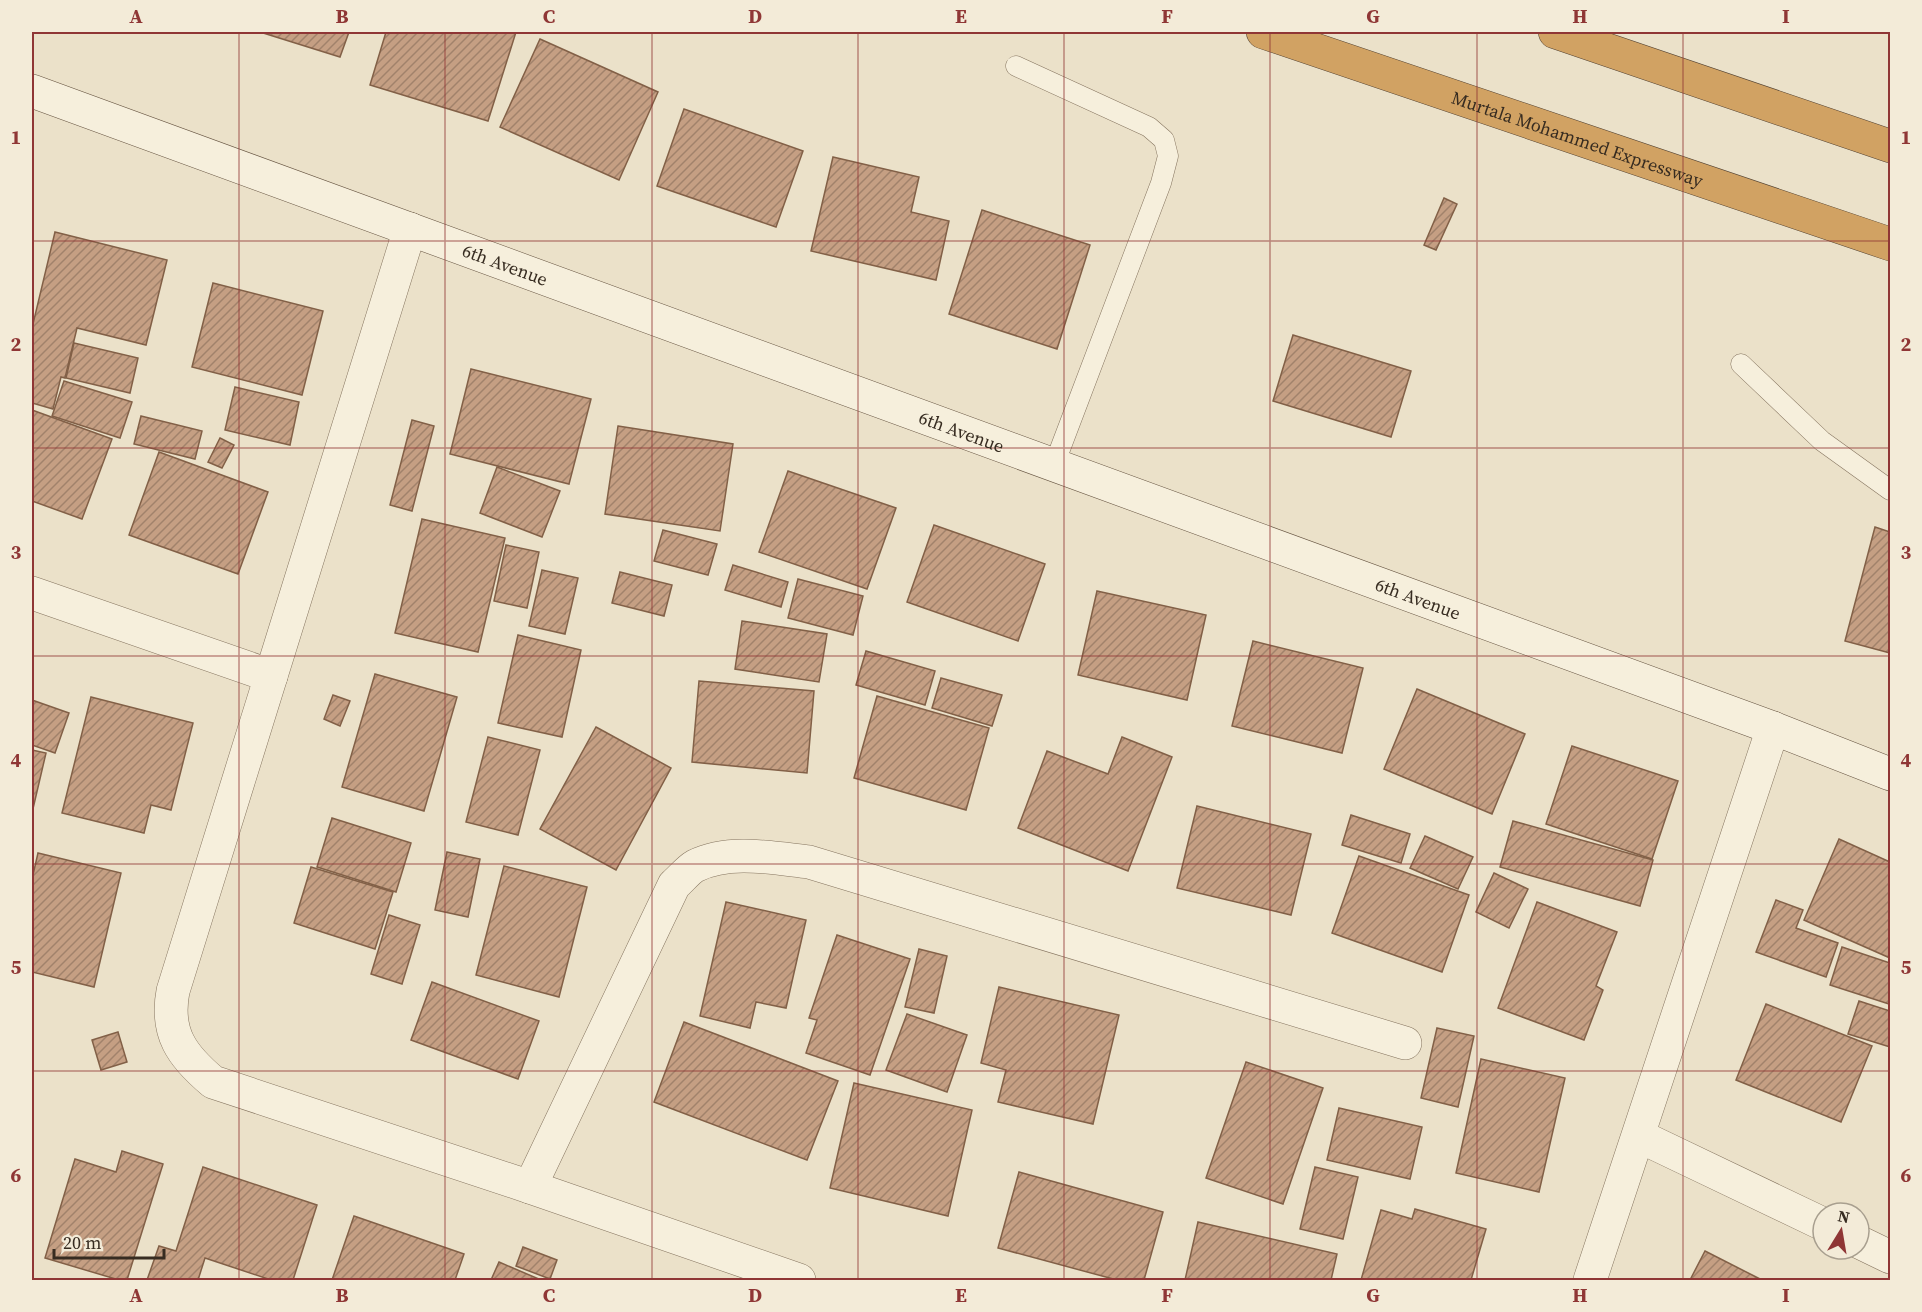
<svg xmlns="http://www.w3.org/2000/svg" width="1922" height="1312" viewBox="0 0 1922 1312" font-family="'Source Serif 4',serif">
<defs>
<pattern id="building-hatch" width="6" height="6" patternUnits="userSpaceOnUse" patternTransform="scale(1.5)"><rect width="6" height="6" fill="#c59f83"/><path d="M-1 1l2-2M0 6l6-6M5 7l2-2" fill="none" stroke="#a1826b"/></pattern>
</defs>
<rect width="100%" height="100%" fill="#ebe1c9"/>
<!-- building -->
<g fill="url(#building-hatch)" stroke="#826047" stroke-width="1.5">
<path d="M 260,32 L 349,32 L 340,57 Z"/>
<path d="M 386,32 L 516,32 L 488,121 L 370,85 Z"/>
<path d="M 540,39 L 658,92 L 619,180 L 500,127 Z"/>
<path d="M 684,109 L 803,151 L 776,227 L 657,186 Z"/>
<path d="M 833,157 L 919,177 L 911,212 L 949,221 L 936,280 L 811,251 Z"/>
<path d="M 1444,198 L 1457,204 L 1436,250 L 1424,245 Z"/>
<path d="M 982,210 L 1090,245 L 1057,349 L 949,314 Z"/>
<path d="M 55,232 L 167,260 L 146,345 L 77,328 L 65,378 L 61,377 L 53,409 L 32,403 L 32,328 Z"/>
<path d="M 213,283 L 323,311 L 302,395 L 192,367 Z"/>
<path d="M 1293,335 L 1411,371 L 1391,437 L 1273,401 Z"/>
<path d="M 74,343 L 138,358 L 130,393 L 66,378 Z"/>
<path d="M 471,369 L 591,399 L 569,484 L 450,454 Z"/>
<path d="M 64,381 L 132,402 L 120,438 L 52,416 Z"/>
<path d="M 235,387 L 299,402 L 290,445 L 225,430 Z"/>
<path d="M 32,410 L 112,439 L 82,519 L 32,501 Z"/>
<path d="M 141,416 L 202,431 L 195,459 L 134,444 Z"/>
<path d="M 412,420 L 434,426 L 412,511 L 390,505 Z"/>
<path d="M 618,426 L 733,444 L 720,531 L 605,514 Z"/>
<path d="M 220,438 L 234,445 L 222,468 L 208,462 Z"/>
<path d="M 159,452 L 268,492 L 238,574 L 129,535 Z"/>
<path d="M 497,467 L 560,491 L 542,537 L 480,513 Z"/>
<path d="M 788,471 L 896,508 L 867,589 L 759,552 Z"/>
<path d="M 422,519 L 505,538 L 478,652 L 395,633 Z"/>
<path d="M 934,525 L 1045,564 L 1018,641 L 907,602 Z"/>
<path d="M 1875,527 L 1890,532 L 1890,653 L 1845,641 Z"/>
<path d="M 663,530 L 717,544 L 708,575 L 654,561 Z"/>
<path d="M 506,545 L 539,552 L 527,608 L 494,601 Z"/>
<path d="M 733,565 L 788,582 L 781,607 L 725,590 Z"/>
<path d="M 542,570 L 578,578 L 565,634 L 529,626 Z"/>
<path d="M 620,572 L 672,585 L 664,616 L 612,603 Z"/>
<path d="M 798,579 L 863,596 L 853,635 L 788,618 Z"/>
<path d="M 1097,591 L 1206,615 L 1187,700 L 1078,675 Z"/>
<path d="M 742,621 L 827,634 L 819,682 L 735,669 Z"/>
<path d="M 518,635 L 581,650 L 562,737 L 498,723 Z"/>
<path d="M 1253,641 L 1363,668 L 1342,753 L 1232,726 Z"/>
<path d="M 866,651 L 935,671 L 925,705 L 856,685 Z"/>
<path d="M 375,674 L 457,697 L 424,811 L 342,787 Z"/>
<path d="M 941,678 L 1002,695 L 992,726 L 932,708 Z"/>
<path d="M 699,681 L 814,691 L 807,773 L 692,762 Z"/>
<path d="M 1417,689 L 1525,734 L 1492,814 L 1384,769 Z"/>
<path d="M 333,695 L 350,701 L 340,726 L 324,719 Z"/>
<path d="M 877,696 L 989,728 L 966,810 L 854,778 Z"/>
<path d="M 91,697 L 193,723 L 171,810 L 151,805 L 144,833 L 62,813 Z"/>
<path d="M 32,700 L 69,713 L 55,753 L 32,745 Z"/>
<path d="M 596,727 L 671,768 L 616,870 L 540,829 Z"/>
<path d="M 488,737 L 540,750 L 518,835 L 466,822 Z"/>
<path d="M 1122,737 L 1172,757 L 1128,871 L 1018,828 L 1047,751 L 1108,774 Z"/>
<path d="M 1572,746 L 1678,781 L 1652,859 L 1546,824 Z"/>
<path d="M 32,750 L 46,753 L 32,813 Z"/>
<path d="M 1197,806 L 1311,834 L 1291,915 L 1177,888 Z"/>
<path d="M 1351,815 L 1410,834 L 1401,863 L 1342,845 Z"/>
<path d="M 332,818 L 411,843 L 396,892 L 317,867 Z"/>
<path d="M 1513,821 L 1653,860 L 1640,906 L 1500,867 Z"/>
<path d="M 1425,836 L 1473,857 L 1458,889 L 1410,868 Z"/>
<path d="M 1839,839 L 1890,862 L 1890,958 L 1804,920 Z"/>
<path d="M 447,852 L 480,859 L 468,917 L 435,910 Z"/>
<path d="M 38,853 L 121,873 L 94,987 L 32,972 L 32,879 Z"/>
<path d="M 1359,856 L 1469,895 L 1442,972 L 1332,933 Z"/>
<path d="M 504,866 L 587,887 L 559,997 L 476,975 Z"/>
<path d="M 311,867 L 393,892 L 375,949 L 294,923 Z"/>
<path d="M 1494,873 L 1528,889 L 1509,928 L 1476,912 Z"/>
<path d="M 1776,900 L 1803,910 L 1796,928 L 1838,943 L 1826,977 L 1756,952 Z"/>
<path d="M 726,902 L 806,920 L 786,1008 L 756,1002 L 750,1028 L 700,1016 Z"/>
<path d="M 1537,902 L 1617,932 L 1596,986 L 1603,990 L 1584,1040 L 1498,1008 Z"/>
<path d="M 389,915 L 420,925 L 402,984 L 371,974 Z"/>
<path d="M 837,935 L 910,959 L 870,1075 L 806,1053 L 817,1020 L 809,1018 Z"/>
<path d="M 1842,947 L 1890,963 L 1890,998 L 1889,1004 L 1830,985 Z"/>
<path d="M 919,949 L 947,956 L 934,1013 L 905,1007 Z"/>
<path d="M 432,982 L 539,1021 L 518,1079 L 411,1040 Z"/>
<path d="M 999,987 L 1119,1015 L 1093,1124 L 998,1102 L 1006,1070 L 981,1063 Z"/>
<path d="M 1859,1001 L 1890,1011 L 1890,1047 L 1848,1034 Z"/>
<path d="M 1766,1004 L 1872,1046 L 1841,1122 L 1736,1080 Z"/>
<path d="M 907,1014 L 967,1035 L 947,1092 L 886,1070 Z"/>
<path d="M 684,1022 L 838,1081 L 807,1160 L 654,1102 Z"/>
<path d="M 1437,1028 L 1474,1036 L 1458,1107 L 1421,1098 Z"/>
<path d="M 118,1032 L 127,1062 L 101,1070 L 92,1040 Z"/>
<path d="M 1481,1059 L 1565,1078 L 1539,1192 L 1456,1173 Z"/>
<path d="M 1246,1062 L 1323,1088 L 1283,1204 L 1206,1178 Z"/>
<path d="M 854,1083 L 972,1110 L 948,1216 L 830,1188 Z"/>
<path d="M 1339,1108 L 1422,1127 L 1410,1179 L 1327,1160 Z"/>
<path d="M 122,1151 L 163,1164 L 127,1280 L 119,1280 L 45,1258 L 75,1159 L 116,1172 Z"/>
<path d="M 203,1167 L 317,1205 L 293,1280 L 271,1280 L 205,1258 L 198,1280 L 147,1280 L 159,1246 L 176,1251 Z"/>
<path d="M 1315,1167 L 1358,1177 L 1343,1239 L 1300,1229 Z"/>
<path d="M 1019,1172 L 1163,1212 L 1144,1280 L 1117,1280 L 998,1248 Z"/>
<path d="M 1415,1209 L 1486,1229 L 1471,1280 L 1361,1280 L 1381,1210 L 1412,1219 Z"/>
<path d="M 354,1216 L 464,1254 L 455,1280 L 332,1280 Z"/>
<path d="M 1198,1222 L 1337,1254 L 1331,1280 L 1185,1280 Z"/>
<path d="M 523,1247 L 557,1260 L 550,1279 L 516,1266 Z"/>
<path d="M 1705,1251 L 1762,1280 L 1690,1280 Z"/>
<path d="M 499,1262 L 541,1280 L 491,1280 Z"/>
</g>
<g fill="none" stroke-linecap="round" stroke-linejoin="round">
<!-- lane casing -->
<g stroke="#85745f" stroke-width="21">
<g id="lane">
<path d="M 1016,66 L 1149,127 L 1164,140 L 1168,156 L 1161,183 L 1054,465"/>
<path d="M 1741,364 L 1822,441 L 1890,490"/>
</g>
</g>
<!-- street casing -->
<g stroke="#85745f" stroke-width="34">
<g id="street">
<path d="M 410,229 L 173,991 C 165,1033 182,1056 213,1082 L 530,1187 L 799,1280"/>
<path d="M 32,593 L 271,676"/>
<path d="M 1639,1136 L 1823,1224"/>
<path d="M 530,1187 L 674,885 C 681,879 688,870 695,866 C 729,849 773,858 809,862 L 1405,1043"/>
<path d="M 1859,1242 L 1890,1257"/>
<path d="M 1590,1280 L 1773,728"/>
</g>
</g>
<!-- secondary casing -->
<g stroke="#675542" stroke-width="34">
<g id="secondary">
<path id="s1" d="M 32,91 L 1773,728 L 1890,774"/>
</g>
</g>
<!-- highway casing -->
<g stroke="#544333" stroke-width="34">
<g id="highway">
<path id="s2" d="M 1263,32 L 1890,244"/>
<path d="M 1555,32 L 1890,146"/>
</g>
</g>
<!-- lane -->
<use href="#lane" stroke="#f6efdc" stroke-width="20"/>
<!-- street -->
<use href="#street" stroke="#f6efdc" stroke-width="33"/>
<!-- secondary -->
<use href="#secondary" stroke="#f6efdc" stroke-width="33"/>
<!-- highway -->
<use href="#highway" stroke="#d1a263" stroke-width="33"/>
</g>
<!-- grid -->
<path fill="none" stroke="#8f3635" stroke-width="1.5" stroke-opacity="0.55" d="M 239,32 L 239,1280M 445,32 L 445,1280M 652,32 L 652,1280M 858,32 L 858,1280M 1064,32 L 1064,1280M 1270,32 L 1270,1280M 1477,32 L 1477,1280M 1683,32 L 1683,1280M 32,241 L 1890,241M 32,448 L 1890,448M 32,656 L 1890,656M 32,864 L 1890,864M 32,1071 L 1890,1071"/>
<g text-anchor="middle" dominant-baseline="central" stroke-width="6" stroke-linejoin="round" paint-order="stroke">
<!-- street labels -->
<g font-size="18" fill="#372c21" stroke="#f3ebd8">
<text stroke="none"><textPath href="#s2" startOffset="332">Murtala Mohammed Expressway</textPath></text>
<text stroke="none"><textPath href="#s1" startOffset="504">6th Avenue</textPath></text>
<text stroke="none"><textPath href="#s1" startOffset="990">6th Avenue</textPath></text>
<text stroke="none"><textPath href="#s1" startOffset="1476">6th Avenue</textPath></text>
</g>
</g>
<!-- border -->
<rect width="1922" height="1312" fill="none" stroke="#f3ebd8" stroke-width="66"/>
<!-- north arrow -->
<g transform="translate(1841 1231) rotate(11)"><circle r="28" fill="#f3ebd8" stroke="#a89f8f" stroke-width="1.5"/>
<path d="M0-4.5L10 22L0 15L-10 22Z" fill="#8f3635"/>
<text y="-9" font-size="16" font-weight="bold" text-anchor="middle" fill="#372c21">N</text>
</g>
<!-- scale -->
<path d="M54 1249v9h110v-9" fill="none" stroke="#372c21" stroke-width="3"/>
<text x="63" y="1249" font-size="18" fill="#372c21" stroke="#f3ebd8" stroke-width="4.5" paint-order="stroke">20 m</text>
<rect x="33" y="33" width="1856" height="1246" fill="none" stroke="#8f3635" stroke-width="2"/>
<g font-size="20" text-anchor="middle" font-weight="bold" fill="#8f3635">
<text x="136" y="23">A</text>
<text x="342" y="23">B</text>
<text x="549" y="23">C</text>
<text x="755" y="23">D</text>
<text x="961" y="23">E</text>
<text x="1167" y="23">F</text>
<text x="1373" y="23">G</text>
<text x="1580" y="23">H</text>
<text x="1786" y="23">I</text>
<text x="16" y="144">1</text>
<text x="1906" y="144">1</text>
<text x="16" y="351">2</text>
<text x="1906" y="351">2</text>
<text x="16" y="559">3</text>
<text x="1906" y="559">3</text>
<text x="16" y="767">4</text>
<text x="1906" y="767">4</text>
<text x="16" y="974">5</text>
<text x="1906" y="974">5</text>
<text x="16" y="1182">6</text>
<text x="1906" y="1182">6</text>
<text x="136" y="1302">A</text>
<text x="342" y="1302">B</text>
<text x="549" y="1302">C</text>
<text x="755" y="1302">D</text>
<text x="961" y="1302">E</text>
<text x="1167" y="1302">F</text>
<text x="1373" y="1302">G</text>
<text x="1580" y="1302">H</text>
<text x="1786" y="1302">I</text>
</g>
</svg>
